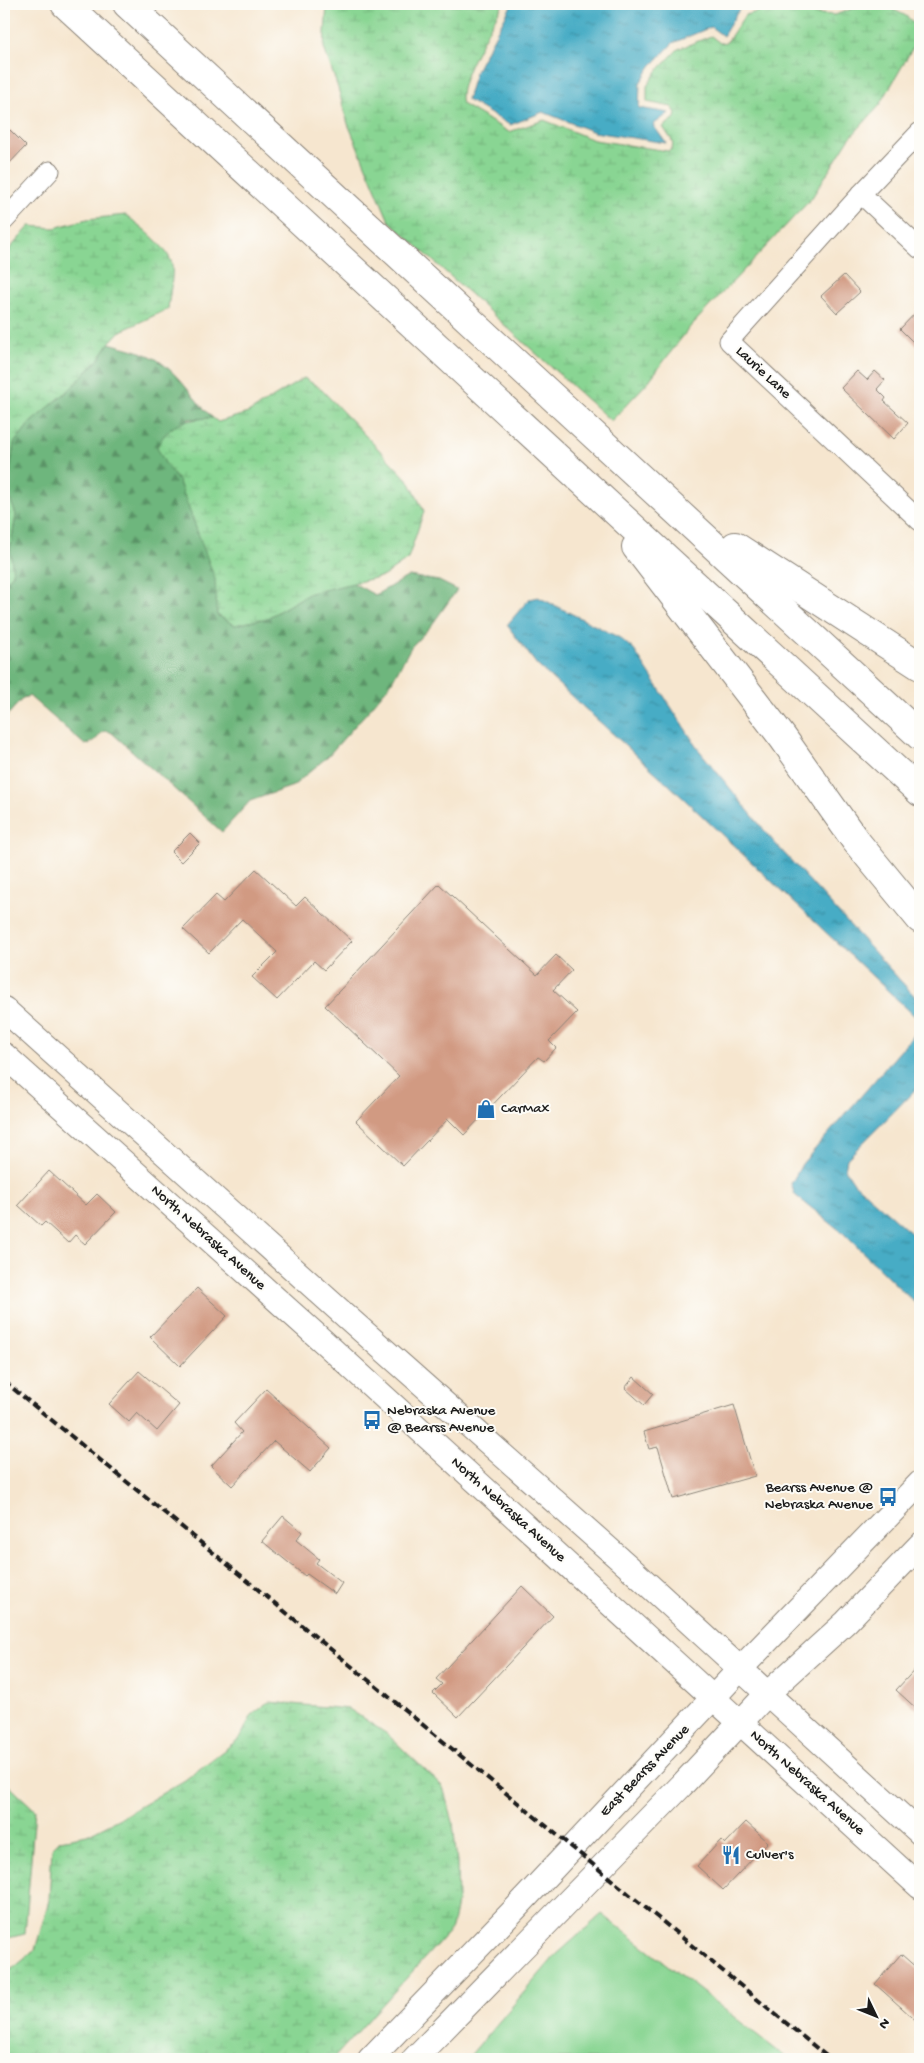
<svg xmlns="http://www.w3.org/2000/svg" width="924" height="2063" viewBox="0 0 924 2063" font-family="'Gochi Hand',sans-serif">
<defs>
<pattern id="forest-firs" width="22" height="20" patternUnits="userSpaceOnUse" patternTransform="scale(1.25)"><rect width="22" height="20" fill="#6eb67d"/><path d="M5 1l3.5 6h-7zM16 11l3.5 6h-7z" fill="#5a9366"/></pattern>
<pattern id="wetland-marsh" width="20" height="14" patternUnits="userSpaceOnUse" patternTransform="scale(1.25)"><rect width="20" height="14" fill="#89d593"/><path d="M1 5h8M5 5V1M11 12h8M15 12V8" fill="none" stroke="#76b67e"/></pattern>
<pattern id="water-ripples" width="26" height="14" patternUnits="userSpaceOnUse" patternTransform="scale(1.25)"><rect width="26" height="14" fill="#46acc5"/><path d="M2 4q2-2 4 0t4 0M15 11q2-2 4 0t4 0" fill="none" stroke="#3a8b9f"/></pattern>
</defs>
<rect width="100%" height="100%" fill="#fdfcf7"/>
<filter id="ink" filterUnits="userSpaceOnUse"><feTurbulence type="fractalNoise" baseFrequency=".02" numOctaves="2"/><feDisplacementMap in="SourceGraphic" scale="10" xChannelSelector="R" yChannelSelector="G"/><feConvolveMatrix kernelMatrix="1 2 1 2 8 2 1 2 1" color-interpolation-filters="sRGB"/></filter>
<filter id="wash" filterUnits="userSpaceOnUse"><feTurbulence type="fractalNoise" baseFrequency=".0096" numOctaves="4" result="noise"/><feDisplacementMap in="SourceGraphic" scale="20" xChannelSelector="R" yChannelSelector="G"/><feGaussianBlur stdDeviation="1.12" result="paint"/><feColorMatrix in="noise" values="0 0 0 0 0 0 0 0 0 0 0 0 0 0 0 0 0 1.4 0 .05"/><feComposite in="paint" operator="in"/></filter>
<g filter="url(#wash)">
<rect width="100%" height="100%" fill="#f6e6cf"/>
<!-- green -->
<path fill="#89d593" stroke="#527858" d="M 602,1914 L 788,2059 L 467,2059 L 555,1956 Z"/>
<!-- forest -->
<path fill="url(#forest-firs)" stroke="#45694c" d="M 109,343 C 126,348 149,352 163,364 C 183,379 195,402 213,418 L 188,419 L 165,463 L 179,482 L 216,579 L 217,615 L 235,625 L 267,618 L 310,593 L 353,583 L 375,595 L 409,576 L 439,581 L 457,590 L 431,626 L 411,647 L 391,683 L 369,710 L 327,757 L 293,786 L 250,801 L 222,832 L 112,733 C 102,727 101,736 94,741 C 91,743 88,744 85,745 L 29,696 L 23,698 L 4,719 L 4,584 L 13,574 L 10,549 L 16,515 L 7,491 L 14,443 L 31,422 L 69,390 L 98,360 Z"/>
<!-- wetland -->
<g fill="url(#wetland-marsh)" stroke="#527858">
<path d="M 327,4 L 503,4 C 493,23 454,85 462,104 L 509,132 L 544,120 L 594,140 L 668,151 L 672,149 L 673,142 L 663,127 L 675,118 L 676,113 L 672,107 L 647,102 L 647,86 L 657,71 L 678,49 L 711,36 L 720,43 L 727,42 L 745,15 L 764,10 L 835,15 L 865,4 L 883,4 L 906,16 L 920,28 L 920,40 L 912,49 L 880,105 L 849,139 L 811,199 L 690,327 L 648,382 L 611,421 L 389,221 L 348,124 L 338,88 L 324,48 Z"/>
<path d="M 126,215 C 141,227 164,244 171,261 C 175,271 169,297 168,309 L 119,332 L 109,343 L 98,360 L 69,390 L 31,422 L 14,443 L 7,491 L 16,515 L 10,549 L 13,574 L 4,584 L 4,255 L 30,226 L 54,228 L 87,219 Z"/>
<path d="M 304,378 L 320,388 L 409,481 L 424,511 L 408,559 L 384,576 L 310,593 L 267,618 L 235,625 L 217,615 L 215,579 L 179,482 L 165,463 L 157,447 C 169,422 188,419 213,418 L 218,422 L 248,413 Z"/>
<path d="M 269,1702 L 349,1709 L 387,1734 L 443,1787 L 453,1822 L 457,1863 L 458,1898 L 452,1928 L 333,2059 L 4,2059 L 4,1976 L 35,1950 L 49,1900 L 52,1848 L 60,1840 L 87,1835 L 122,1817 L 185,1780 L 240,1738 L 252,1715 Z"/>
<path d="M 4,1781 L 35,1810 L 25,1934 L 4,1939 Z"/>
</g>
<!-- water -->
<g fill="url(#water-ripples)" stroke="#316470">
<path d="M 512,4 L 758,4 L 740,8 L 723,36 L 711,27 L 673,43 L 651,66 L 640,83 L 639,108 L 669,113 L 653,125 L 666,143 L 594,132 L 543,112 L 510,125 L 467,100 L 475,72 Z"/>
<path d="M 538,597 L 620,638 L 634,650 L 699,750 L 773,841 L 920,1002 L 920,1085 L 847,1159 L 845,1169 L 854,1183 L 920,1241 L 920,1308 L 843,1233 L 795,1195 L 791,1184 L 802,1164 L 920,1028 L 919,1020 L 667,783 L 537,665 L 507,625 L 529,599 Z"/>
</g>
<g id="blocks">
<!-- building -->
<g fill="#d19a82">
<path d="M 10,130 L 26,146 L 4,169 L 4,137 Z"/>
<path d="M 844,275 L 860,292 L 837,313 L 821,296 Z"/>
<path d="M 920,308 L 920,349 L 900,329 Z"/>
<path d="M 857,371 L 867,380 L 875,371 L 885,380 L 877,389 L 886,398 L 884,401 L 908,423 L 894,439 L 841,388 Z"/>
<path d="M 190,833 L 200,843 L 181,862 L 171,852 Z"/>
<path d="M 256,869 L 296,906 L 305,897 L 352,941 L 324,970 L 314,961 L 277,1000 L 252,977 L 277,952 L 242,919 L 209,953 L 183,929 L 216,895 L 224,902 Z"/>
<path d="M 439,884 L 537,975 L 556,955 L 572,970 L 553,990 L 577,1012 L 549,1041 L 556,1048 L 544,1061 L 538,1057 L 464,1135 L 448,1119 L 403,1166 L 356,1121 L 399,1076 L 325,1006 Z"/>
<path d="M 49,1171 L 86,1205 L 97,1194 L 116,1212 L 85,1244 L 75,1235 L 68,1243 L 45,1222 L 41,1226 L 18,1205 Z"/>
<path d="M 197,1288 L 227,1316 L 180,1366 L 150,1337 Z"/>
<path d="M 139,1371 L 179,1405 L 157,1431 L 137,1413 L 129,1422 L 109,1404 Z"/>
<path d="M 634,1377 L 653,1394 L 644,1405 L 625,1388 Z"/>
<path d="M 266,1389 L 331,1448 L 310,1472 L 274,1441 L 232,1486 L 211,1466 L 242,1432 L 234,1423 Z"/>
<path d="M 734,1405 L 755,1476 L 673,1499 L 658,1447 L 649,1449 L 644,1432 Z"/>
<path d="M 283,1516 L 302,1532 L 296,1540 L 319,1559 L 316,1563 L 342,1583 L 335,1594 L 307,1574 L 305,1576 L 262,1541 Z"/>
<path d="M 522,1586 L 553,1616 L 458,1717 L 433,1693 L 442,1684 L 436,1679 Z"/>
<path d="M 920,1664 L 920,1712 L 896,1690 Z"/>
<path d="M 746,1822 L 768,1842 L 723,1890 L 697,1866 L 721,1840 L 725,1844 Z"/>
<path d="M 901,1954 L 920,1971 L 920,2024 L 875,1984 Z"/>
</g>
</g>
</g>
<g filter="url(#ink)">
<use href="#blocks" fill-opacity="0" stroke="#898176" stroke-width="1"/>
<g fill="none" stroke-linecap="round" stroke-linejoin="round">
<!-- minor casing -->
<g stroke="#898176" stroke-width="21">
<g id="minor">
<path d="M 920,132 L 861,194 L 729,341 L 920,521"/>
<path d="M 861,194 L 920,249"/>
<path d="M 4,221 L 50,171"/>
</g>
</g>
<!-- major casing -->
<g stroke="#898176" stroke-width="26">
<g id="major">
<path d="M 4,1009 L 348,1318 L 630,1568 L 920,1833"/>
<path d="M 4,1055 L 325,1343 L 920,1887"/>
<path d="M 370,2059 L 516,1908 L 741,1668 L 920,1483"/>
<path d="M 414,2059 L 681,1786 L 768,1693 L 846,1622 L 920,1545"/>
</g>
</g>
<!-- highway casing -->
<g stroke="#898176" stroke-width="30">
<g id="highway">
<path d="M 65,4 L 920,792"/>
<path d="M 127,4 L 920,736"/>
<path d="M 735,546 L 920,666"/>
<path d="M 636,547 L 783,738 L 855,840 L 920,919"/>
</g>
</g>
<!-- minor -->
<use href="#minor" stroke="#fff" stroke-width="19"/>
<!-- major -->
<use href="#major" stroke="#fff" stroke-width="24"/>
<!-- highway -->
<use href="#highway" stroke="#fff" stroke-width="28"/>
<!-- rail -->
<path stroke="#1c1c1c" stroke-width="4" stroke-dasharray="8 4" stroke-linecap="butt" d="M 4,1381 L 830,2059"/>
</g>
</g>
<!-- icons -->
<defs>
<g id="shop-bare" transform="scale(1.5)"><path d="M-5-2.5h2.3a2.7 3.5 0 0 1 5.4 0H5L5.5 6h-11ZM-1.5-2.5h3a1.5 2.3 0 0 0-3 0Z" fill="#1f6fb2" stroke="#fdfcf7" stroke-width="2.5" paint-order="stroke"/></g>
<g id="bus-bare" transform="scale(1.5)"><path d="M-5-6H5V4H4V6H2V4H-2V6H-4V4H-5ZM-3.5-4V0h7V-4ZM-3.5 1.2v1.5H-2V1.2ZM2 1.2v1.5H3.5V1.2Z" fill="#1f6fb2" stroke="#fdfcf7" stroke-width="2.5" paint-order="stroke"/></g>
<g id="restaurant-bare" transform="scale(1.5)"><path d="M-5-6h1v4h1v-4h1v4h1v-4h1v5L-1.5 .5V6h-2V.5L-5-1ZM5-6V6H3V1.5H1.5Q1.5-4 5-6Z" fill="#1f6fb2" stroke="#fdfcf7" stroke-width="2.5" paint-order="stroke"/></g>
</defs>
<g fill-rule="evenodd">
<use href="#shop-bare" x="486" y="1109"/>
<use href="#bus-bare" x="372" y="1420"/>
<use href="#bus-bare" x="888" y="1497"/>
<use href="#restaurant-bare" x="731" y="1855"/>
</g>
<g text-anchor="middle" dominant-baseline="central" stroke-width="4" stroke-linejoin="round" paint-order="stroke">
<!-- street labels -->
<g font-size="15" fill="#1c1c1c" stroke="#fdfcf7">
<text transform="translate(763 373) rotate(43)">Laurie Lane</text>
<text transform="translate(208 1238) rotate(42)">North Nebraska Avenue</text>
<text transform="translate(508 1510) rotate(42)">North Nebraska Avenue</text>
<text transform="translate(645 1771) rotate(-46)">East Bearss Avenue</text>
<text transform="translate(807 1783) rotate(42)">North Nebraska Avenue</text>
</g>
<!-- poi labels -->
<g font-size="15" fill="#1c1c1c" stroke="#fdfcf7" text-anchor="start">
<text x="501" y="1109">CarMax</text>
<text x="387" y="1411">Nebraska Avenue<tspan x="387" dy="17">@ Bearss Avenue</tspan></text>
<text x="873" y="1488" text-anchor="end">Bearss Avenue @<tspan x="873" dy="17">Nebraska Avenue</tspan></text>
<text x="746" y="1855">Culver's</text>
</g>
</g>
<!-- margin -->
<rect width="924" height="2063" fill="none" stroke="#fdfcf7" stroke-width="20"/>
<!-- north arrow -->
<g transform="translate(876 2016) rotate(133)" stroke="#fdfcf7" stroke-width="4" paint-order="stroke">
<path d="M0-4L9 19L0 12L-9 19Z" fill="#1c1c1c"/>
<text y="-8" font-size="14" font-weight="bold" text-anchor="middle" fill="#1c1c1c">N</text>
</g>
</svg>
